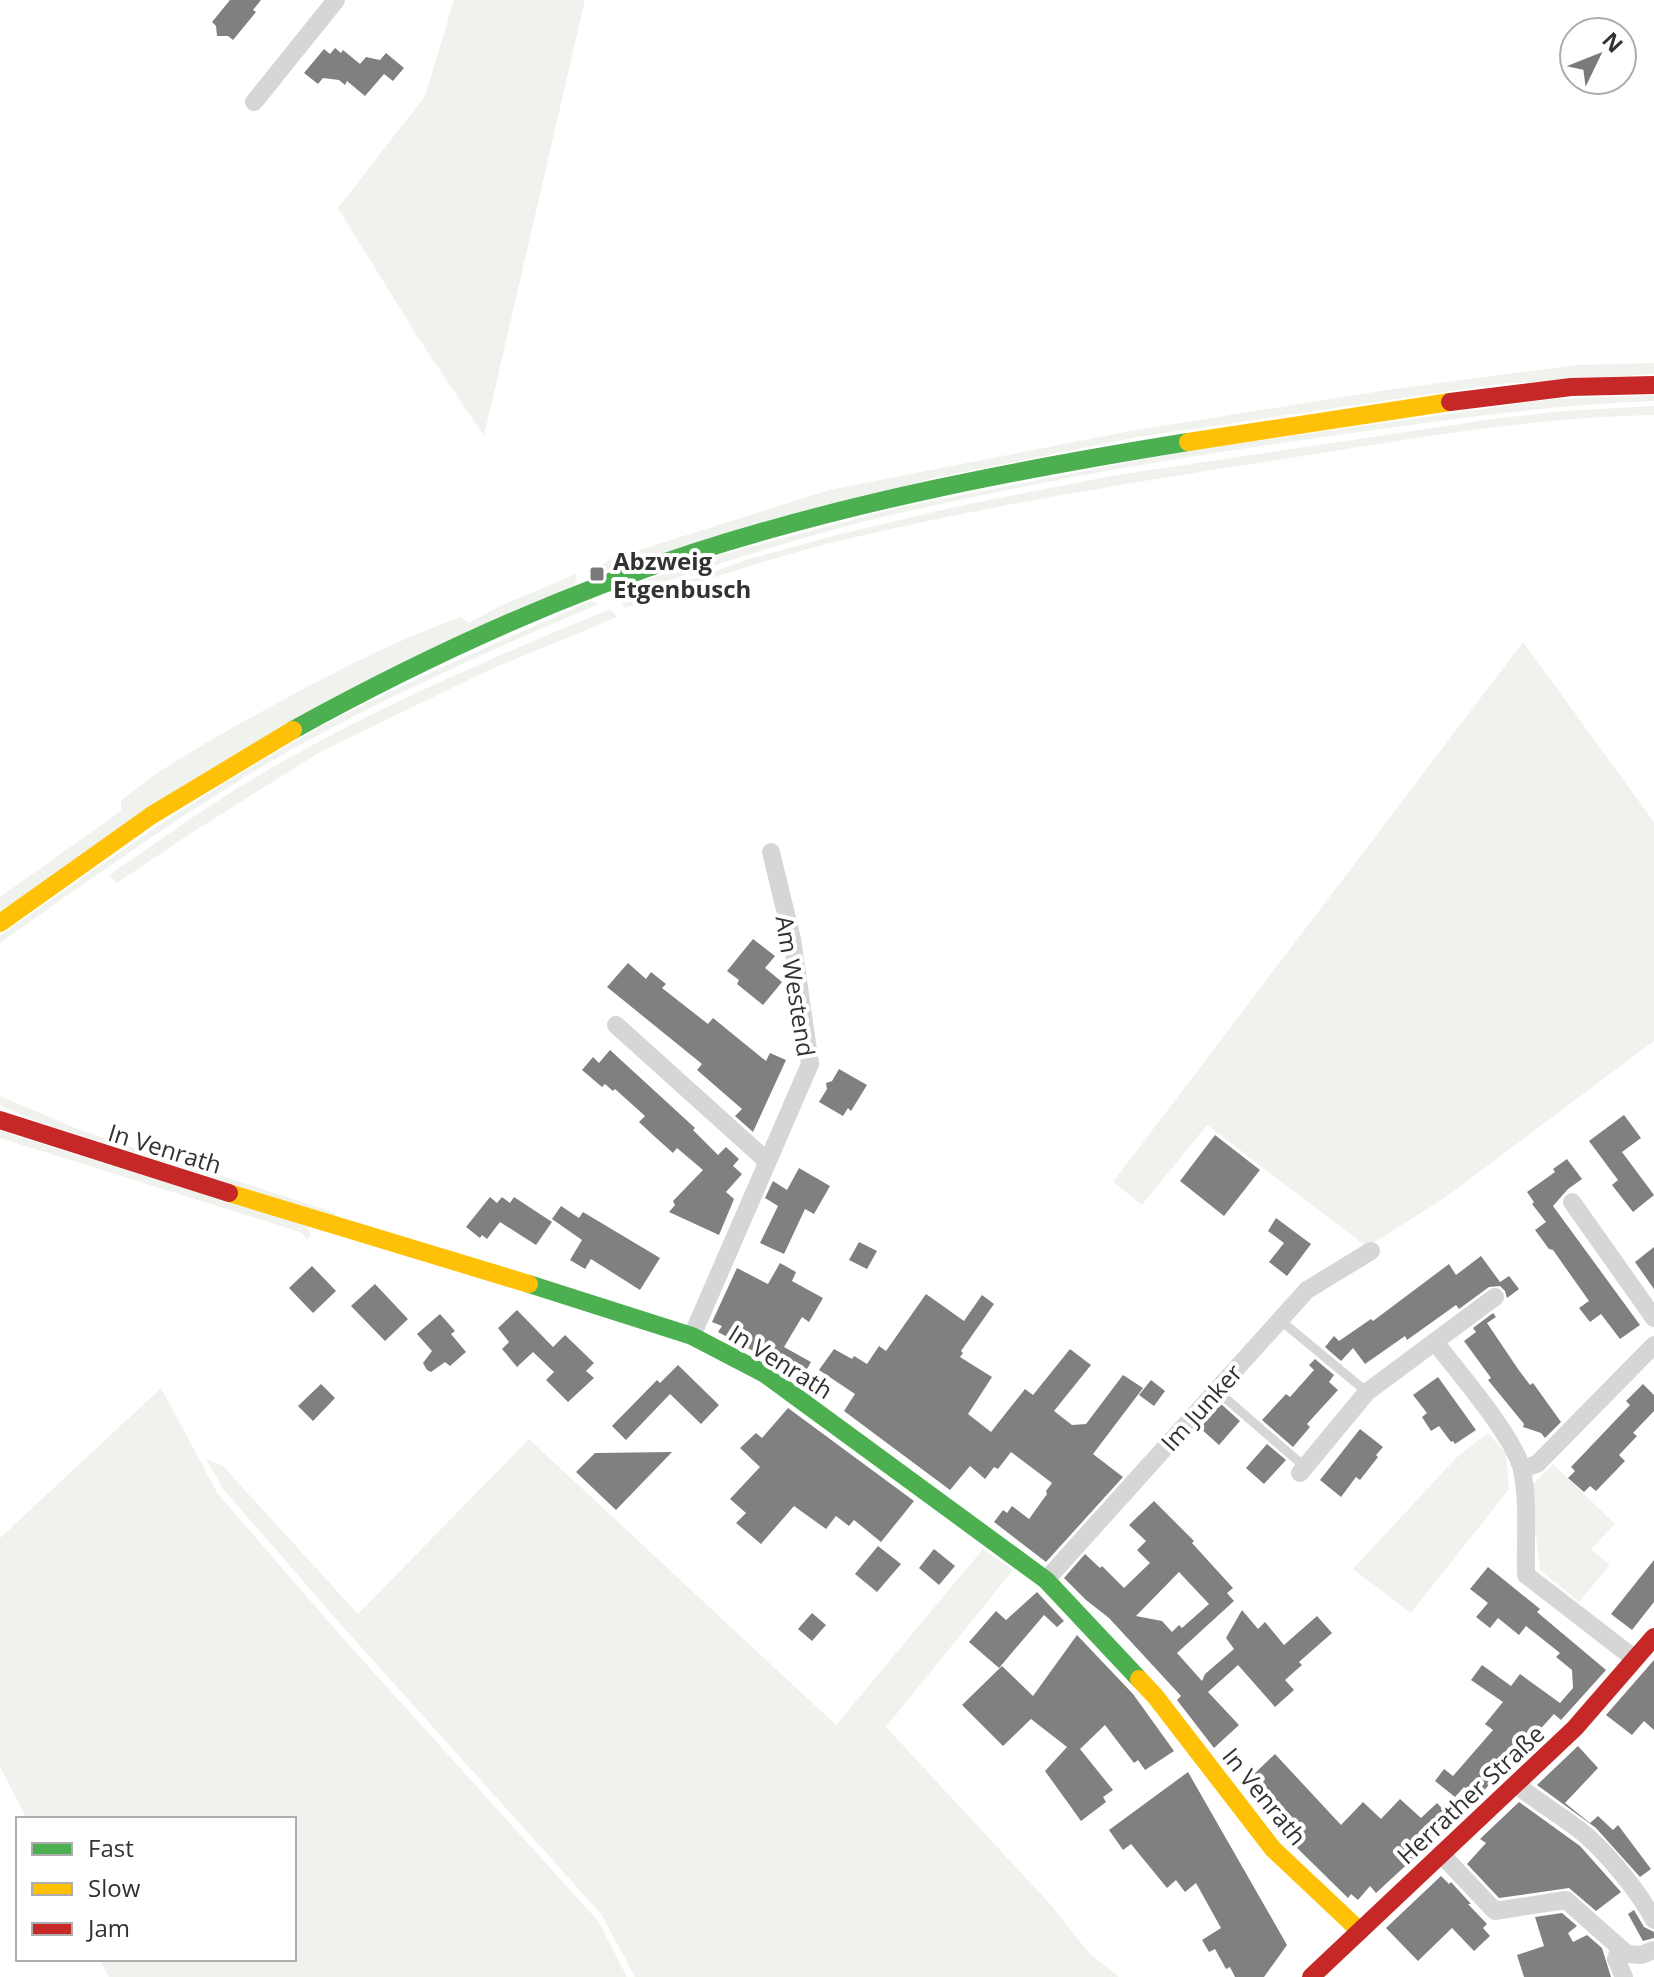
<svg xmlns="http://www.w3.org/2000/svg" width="1654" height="1977" viewBox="0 0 1654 1977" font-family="'Open Sans',sans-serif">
<rect width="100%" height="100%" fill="#fff"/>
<!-- green -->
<g fill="#f0f3ed">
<path d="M 454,0 L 585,0 L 484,436 L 417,336 L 338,208 L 425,96 Z"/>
<path d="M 1654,363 L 1654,374 L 1499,384 L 1138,437 L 934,478 L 606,572 L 599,571 L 598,567 L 611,559 L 829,490 L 1130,431 L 1387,390 L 1576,365 Z"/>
<path d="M 1654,395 L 1654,401 C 1545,405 1438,421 1330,436 C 1180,457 1031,482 883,517 C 795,538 709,567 623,596 L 628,586 L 716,556 L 896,508 L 1186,451 L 1553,399 Z"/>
<path d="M 1654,406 L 1654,415 C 1530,417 1405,440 1283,459 C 1131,482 980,507 831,543 C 761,561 692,584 624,608 L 622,604 L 746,560 L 840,534 L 964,505 L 1117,475 L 1493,419 L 1564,411 Z"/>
<path d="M 576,574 L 575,585 L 504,616 L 0,913 L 0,897 L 121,811 L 121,801 C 160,768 205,743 250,718 C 318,680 387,644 460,617 L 469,623 L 498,607 Z"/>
<path d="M 590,601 L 599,604 C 477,656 354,710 240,780 C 158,831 79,887 0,943 L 0,936 C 104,862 208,788 321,727 C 408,680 500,642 590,601 Z"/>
<path d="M 610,609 L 617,617 L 489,670 L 320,752 L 193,832 L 117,883 L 109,875 C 153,845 196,814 241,786 C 358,715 484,661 610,609 Z"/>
<path d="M 1523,642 L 1654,822 L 1654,1041 L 1446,1197 L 1367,1247 L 1207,1125 L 1142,1205 L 1113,1182 Z"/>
<path d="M 0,1096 L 80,1130 L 336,1213 L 334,1217 L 33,1120 L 0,1105 Z"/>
<path d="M 0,1131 L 308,1226 L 311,1235 L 307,1239 L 300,1232 L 0,1138 Z"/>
<path d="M 161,1388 L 218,1494 L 340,1635 L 599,1922 L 627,1977 L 109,1977 L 99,1959 L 294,1959 L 294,1819 L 27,1819 L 0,1767 L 0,1538 Z"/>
<path d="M 1488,1433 L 1506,1454 L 1509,1489 L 1411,1613 L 1353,1569 L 1456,1458 Z"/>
<path d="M 529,1439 L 836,1725 L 983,1549 L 1013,1570 L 886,1727 L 1051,1905 L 1090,1954 L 1119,1977 L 635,1977 L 601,1914 L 344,1628 L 223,1489 L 206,1459 L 223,1466 L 358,1614 Z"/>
<path d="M 1553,1464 L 1615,1524 L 1591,1549 L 1610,1565 L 1579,1602 L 1540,1570 L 1530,1487 Z"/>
</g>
<!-- building -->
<g fill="#808080" fill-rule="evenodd">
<path d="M 230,0 L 261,0 L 253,10 L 256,12 L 233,40 L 228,36 L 217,36 L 216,26 L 212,22 Z"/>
<path d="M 335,48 L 341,53 L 343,50 L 360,64 L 366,57 L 380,60 L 386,53 L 404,68 L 393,81 L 384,74 L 365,96 L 347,81 L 345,85 L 339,80 L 323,78 L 318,84 L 304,73 L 324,49 L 330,54 Z"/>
<path d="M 753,939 L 775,956 L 765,968 L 782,982 L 763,1005 L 737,984 L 739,980 L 727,971 Z"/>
<path d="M 628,963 L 646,979 L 651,972 L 666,984 L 662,988 L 708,1024 L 713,1018 L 766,1061 L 770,1053 L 786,1060 L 753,1132 L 735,1116 L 742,1109 L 697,1070 L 702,1064 L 607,987 Z"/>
<path d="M 610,1050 L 695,1128 L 693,1130 L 718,1155 L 726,1147 L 739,1159 L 733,1166 L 742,1174 L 726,1192 L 734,1199 L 719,1235 L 669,1212 L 675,1205 L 673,1201 L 703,1170 L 677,1148 L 673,1153 L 654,1136 L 639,1122 L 645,1116 L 615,1089 L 613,1091 L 605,1084 L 602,1087 L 582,1070 L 593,1057 L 599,1063 Z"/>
<path d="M 839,1069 L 867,1085 L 851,1111 L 848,1108 L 843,1116 L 819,1102 L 827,1089 L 826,1083 L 832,1081 Z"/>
<path d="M 1624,1115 L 1641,1138 L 1622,1152 L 1654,1195 L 1633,1212 L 1612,1185 L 1618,1180 L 1589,1141 Z"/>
<path d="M 1215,1135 L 1260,1170 L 1224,1216 L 1180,1181 Z"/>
<path d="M 1567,1159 L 1582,1179 L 1568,1189 L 1553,1206 L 1640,1325 L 1620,1339 L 1601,1314 L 1590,1322 L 1579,1308 L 1589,1301 L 1553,1250 L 1549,1249 L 1535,1230 L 1546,1222 L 1532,1204 L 1534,1202 L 1527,1192 L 1555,1172 L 1553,1169 Z"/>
<path d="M 799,1168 L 830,1186 L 814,1214 L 805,1209 L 784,1254 L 760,1243 L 778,1206 L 765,1198 L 773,1181 L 787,1190 Z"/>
<path d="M 490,1197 L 497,1203 L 502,1197 L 510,1203 L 514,1197 L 552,1222 L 536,1245 L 500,1222 L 487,1239 L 482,1235 L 480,1238 L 466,1227 Z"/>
<path d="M 561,1206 L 579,1218 L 583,1212 L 660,1258 L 640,1290 L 591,1259 L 585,1269 L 570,1260 L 582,1240 L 552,1219 Z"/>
<path d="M 1276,1218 L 1311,1244 L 1287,1276 L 1269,1262 L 1284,1243 L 1268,1231 Z"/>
<path d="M 859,1242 L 877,1251 L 867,1269 L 849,1260 Z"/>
<path d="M 1654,1247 L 1654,1289 L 1635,1262 Z"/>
<path d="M 1481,1256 L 1500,1282 L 1509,1276 L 1519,1289 L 1507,1298 L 1505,1291 L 1500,1286 L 1489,1287 L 1459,1309 L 1456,1305 L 1407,1340 L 1405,1336 L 1365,1364 L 1353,1348 L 1341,1361 L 1325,1347 L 1334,1336 L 1339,1341 L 1371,1319 L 1373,1321 L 1449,1264 L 1456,1275 Z"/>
<path d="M 780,1263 L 796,1272 L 792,1281 L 823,1298 L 809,1322 L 802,1317 L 784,1347 L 811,1362 L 801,1380 L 772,1361 L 718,1332 L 722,1326 L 712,1322 L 737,1268 L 768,1284 Z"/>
<path d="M 312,1266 L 336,1291 L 313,1313 L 289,1288 Z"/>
<path d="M 375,1284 L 408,1319 L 385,1341 L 351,1306 Z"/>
<path d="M 926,1294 L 964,1321 L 982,1295 L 994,1304 L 961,1351 L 963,1353 L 960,1357 L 992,1377 L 968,1414 L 991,1432 L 1025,1389 L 1033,1395 L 1070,1349 L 1091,1365 L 1054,1411 L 1072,1425 L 1086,1424 L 1123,1375 L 1143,1388 L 1093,1454 L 1123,1477 L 1046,1562 L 994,1522 L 1003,1510 L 1007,1513 L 1012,1506 L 1029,1519 L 1047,1494 L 1046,1491 L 1052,1483 L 1011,1452 L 998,1469 L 994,1467 L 985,1479 L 970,1466 L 950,1490 L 844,1411 L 855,1394 L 819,1370 L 834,1349 L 852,1359 L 854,1356 L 867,1364 L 879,1346 L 886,1351 Z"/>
<path d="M 517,1310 L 553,1347 L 565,1335 L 594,1363 L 586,1371 L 594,1378 L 568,1402 L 546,1380 L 554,1372 L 533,1352 L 517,1367 L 502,1349 L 509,1342 L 498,1328 Z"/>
<path d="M 1493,1313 L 1496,1317 L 1487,1323 L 1518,1369 L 1530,1385 L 1533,1383 L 1561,1422 L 1545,1438 L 1541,1433 L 1523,1427 L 1524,1424 L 1488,1380 L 1491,1378 L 1464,1341 L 1476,1332 L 1473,1328 Z"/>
<path d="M 440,1314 L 455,1331 L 451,1334 L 466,1352 L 450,1366 L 445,1362 L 431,1372 L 427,1370 L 423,1363 L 432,1351 L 417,1334 Z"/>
<path d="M 1315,1359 L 1334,1375 L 1329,1382 L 1338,1390 L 1307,1424 L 1310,1427 L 1293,1447 L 1262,1420 L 1286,1394 L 1290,1397 L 1314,1370 L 1309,1365 Z"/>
<path d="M 678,1365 L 719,1405 L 701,1424 L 670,1394 L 626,1440 L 612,1426 L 657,1380 L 660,1383 Z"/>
<path d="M 1438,1377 L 1476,1430 L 1455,1444 L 1453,1441 L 1451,1442 L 1439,1426 L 1431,1431 L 1422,1417 L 1427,1413 L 1413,1395 Z"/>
<path d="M 1151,1380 L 1165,1391 L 1154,1406 L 1139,1395 Z"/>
<path d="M 321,1384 L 335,1398 L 313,1421 L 298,1406 Z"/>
<path d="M 1643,1384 L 1654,1395 L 1654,1411 L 1633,1433 L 1637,1436 L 1619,1455 L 1625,1461 L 1596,1491 L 1590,1486 L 1584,1492 L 1568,1478 L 1575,1471 L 1571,1467 L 1630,1405 L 1626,1401 Z"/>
<path d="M 1221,1404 L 1240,1421 L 1219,1445 L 1200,1428 Z"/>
<path d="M 788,1408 L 914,1501 L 881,1542 L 854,1520 L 849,1526 L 836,1516 L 826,1529 L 794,1506 L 761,1544 L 736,1523 L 746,1513 L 730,1499 L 760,1467 L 740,1448 L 756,1433 L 762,1438 Z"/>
<path d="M 1360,1429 L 1383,1447 L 1376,1455 L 1378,1457 L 1360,1480 L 1356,1477 L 1341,1497 L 1320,1480 Z"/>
<path d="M 1267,1444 L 1286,1460 L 1264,1484 L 1246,1468 Z"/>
<path d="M 672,1452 L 616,1510 L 576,1472 L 595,1453 Z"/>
<path d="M 1154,1501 L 1194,1541 L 1192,1543 L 1233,1588 L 1227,1593 L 1234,1601 L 1177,1653 L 1202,1681 L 1205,1674 L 1234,1649 L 1226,1638 L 1242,1610 L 1258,1629 L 1265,1622 L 1284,1645 L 1317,1616 L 1332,1633 L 1299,1662 L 1302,1665 L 1285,1680 L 1294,1690 L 1275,1707 L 1238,1665 L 1208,1692 L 1239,1725 L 1214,1748 L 1177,1700 L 1181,1696 L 1109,1618 L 1086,1600 L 1064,1578 L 1085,1554 L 1100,1568 L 1102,1566 L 1124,1588 L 1150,1563 L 1137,1550 L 1146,1541 L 1129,1525 ZM 1179,1572 L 1209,1604 L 1182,1628 L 1179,1625 L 1172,1632 L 1162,1621 L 1136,1616 Z"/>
<path d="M 878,1546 L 901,1564 L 877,1592 L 855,1574 Z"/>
<path d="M 934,1549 L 955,1566 L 939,1585 L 919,1568 Z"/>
<path d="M 1654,1560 L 1654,1602 L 1632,1630 L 1611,1614 Z"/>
<path d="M 1488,1567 L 1540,1609 L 1537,1612 L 1606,1670 L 1561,1720 L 1554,1714 L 1477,1798 L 1464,1787 L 1455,1797 L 1435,1781 L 1444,1769 L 1453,1776 L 1493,1730 L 1485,1724 L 1503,1702 L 1471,1680 L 1482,1665 L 1511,1686 L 1520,1674 L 1560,1703 L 1573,1688 L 1572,1670 L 1556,1657 L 1560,1653 L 1526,1626 L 1519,1635 L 1498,1618 L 1490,1628 L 1476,1617 L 1488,1603 L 1470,1589 Z"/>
<path d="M 1037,1592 L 1064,1621 L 1057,1627 L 1044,1615 L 999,1668 L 969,1642 L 996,1611 L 1006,1620 Z"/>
<path d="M 812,1613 L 826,1625 L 812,1641 L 798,1629 Z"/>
<path d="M 1077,1635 L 1133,1694 L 1174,1751 L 1145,1770 L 1138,1760 L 1134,1763 L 1105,1725 L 1080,1749 L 1113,1790 L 1103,1797 L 1106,1802 L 1081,1821 L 1045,1771 L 1067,1747 L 1031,1719 L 1003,1746 L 962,1705 L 1002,1666 L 1033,1696 Z"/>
<path d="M 1654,1660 L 1654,1730 L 1644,1721 L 1632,1735 L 1606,1715 Z"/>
<path d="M 1578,1746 L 1598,1768 L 1565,1803 L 1590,1823 L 1598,1816 L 1613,1830 L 1618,1825 L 1651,1869 L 1640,1877 L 1596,1828 L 1537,1785 Z"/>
<path d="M 1275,1754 L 1341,1825 L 1363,1802 L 1381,1819 L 1400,1799 L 1421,1818 L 1437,1803 L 1454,1821 L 1376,1893 L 1370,1886 L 1358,1900 L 1351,1894 L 1348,1898 L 1290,1841 L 1303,1829 L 1253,1775 Z"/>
<path d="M 1188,1772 L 1287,1945 L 1264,1977 L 1235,1977 L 1230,1967 L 1226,1969 L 1215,1949 L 1209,1952 L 1202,1940 L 1221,1928 L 1196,1883 L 1185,1892 L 1176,1880 L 1167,1888 L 1131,1844 L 1123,1850 L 1109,1830 Z"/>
<path d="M 1519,1802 L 1580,1846 L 1621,1892 L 1596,1911 L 1569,1888 L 1499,1898 L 1467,1864 L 1486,1843 L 1480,1839 Z"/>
<path d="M 1441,1876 L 1449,1884 L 1451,1882 L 1471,1904 L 1468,1904 L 1487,1924 L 1483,1928 L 1490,1936 L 1474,1951 L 1452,1928 L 1418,1961 L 1386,1928 Z"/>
<path d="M 1634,1910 L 1644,1927 L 1654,1932 L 1654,1938 L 1643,1941 L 1628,1914 Z"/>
<path d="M 1562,1913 L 1577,1926 L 1568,1933 L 1573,1942 L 1587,1935 L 1602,1948 L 1611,1977 L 1524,1977 L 1517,1955 L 1544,1946 L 1535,1917 Z"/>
</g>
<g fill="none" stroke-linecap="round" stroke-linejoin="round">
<!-- lane -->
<g stroke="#d6d6d6" stroke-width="9">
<path d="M 1280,1320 L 1367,1392"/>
<path d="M 1216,1390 L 1305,1467"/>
</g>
<!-- street -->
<g stroke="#d6d6d6" stroke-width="18">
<path d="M 254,102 L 336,0"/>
<path d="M 616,1025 L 767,1161"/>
<path d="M 1572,1202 L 1654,1318"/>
<path d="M 692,1336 L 810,1064 L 792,939 L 771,852"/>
<path d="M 1435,1342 C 1458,1372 1514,1436 1522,1470 C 1529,1503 1525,1541 1526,1575 L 1635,1659"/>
<path d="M 1522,1469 L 1537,1464 L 1654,1345"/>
<path d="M 1300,1473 L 1367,1392 L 1495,1297"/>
<path d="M 1046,1580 L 1307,1290 L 1371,1251"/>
<path d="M 1517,1785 C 1540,1804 1566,1818 1588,1837 C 1611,1858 1639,1892 1654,1920"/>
<path d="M 1441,1854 L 1495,1911 L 1566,1900 L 1627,1954 L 1641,1955 L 1654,1950"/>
<path d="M 1619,1949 L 1616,1959 L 1624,1977"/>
</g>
<!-- fast -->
<g stroke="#4caf50" stroke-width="18">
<path d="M 293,730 C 418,661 556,597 692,553 C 853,501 1021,469 1188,442"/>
<path d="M 529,1284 L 692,1336 L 765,1374 L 1046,1580 L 1139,1679"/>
</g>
<!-- slow -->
<g stroke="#ffc107" stroke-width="18">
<path d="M 1188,442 L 1450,402"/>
<path d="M 0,923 L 152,815 L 293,730"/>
<path d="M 229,1193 L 529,1284"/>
<path d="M 1139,1679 L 1155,1696 L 1273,1849 L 1360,1931"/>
</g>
<!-- jam -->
<g stroke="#c62828" stroke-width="18">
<path d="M 1450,402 L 1571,387 L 1654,385"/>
<path d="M 0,1120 L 229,1193"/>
<path d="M 1311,1977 L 1575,1728 L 1654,1637"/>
</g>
</g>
<!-- markers -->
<rect fill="#7a7a7a" stroke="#fff" stroke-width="3" x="589" y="566" width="16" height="16" rx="4"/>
<g text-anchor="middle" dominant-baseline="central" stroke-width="8" stroke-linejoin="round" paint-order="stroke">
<!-- poi labels -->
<g font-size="24" font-weight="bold" fill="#323232" stroke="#fff" text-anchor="start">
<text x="613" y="560">Abzweig<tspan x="613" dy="28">Etgenbusch</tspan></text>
</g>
<!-- street labels -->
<g font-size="24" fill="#323232" stroke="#fff">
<text transform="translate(796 986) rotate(81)">Am Westend</text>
<text transform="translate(165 1148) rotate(17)">In Venrath</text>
<text transform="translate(781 1361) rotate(32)">In Venrath</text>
<text transform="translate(1201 1407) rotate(-48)">Im Junker</text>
<text transform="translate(1470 1794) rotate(-43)">Herrather Straße</text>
<text transform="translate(1265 1796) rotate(51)">In Venrath</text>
</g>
</g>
<!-- legend -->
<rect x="16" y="1817" width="280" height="144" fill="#ffffff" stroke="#adadad" stroke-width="2"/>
<rect x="32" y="1843" width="40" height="12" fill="#4caf50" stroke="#adadad" stroke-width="2"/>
<text x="88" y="1857" font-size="24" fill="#323232">Fast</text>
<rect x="32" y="1883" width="40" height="12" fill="#ffc107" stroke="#adadad" stroke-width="2"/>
<text x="88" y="1897" font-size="24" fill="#323232">Slow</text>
<rect x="32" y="1923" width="40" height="12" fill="#c62828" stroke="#adadad" stroke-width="2"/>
<text x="88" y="1937" font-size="24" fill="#323232">Jam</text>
<!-- north arrow -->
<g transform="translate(1598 56) rotate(47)"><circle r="38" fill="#ffffff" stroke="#adadad" stroke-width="2"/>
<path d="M0-6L14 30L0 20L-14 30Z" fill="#7a7a7a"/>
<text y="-12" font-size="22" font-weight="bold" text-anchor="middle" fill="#323232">N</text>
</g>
</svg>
